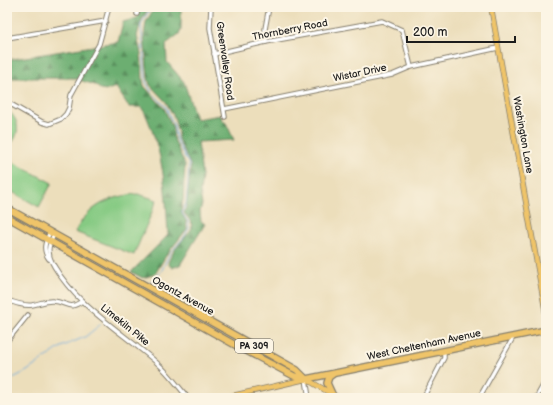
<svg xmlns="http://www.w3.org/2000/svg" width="553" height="405" viewBox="0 0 553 405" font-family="'Balsamiq Sans',sans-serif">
<defs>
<pattern id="forest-firs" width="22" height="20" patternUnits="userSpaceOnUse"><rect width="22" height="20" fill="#6cae71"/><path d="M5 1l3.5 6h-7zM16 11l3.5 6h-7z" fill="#588d5c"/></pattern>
</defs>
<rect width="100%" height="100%" fill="#fcf5e5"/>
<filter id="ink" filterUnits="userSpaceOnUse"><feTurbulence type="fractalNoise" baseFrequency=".025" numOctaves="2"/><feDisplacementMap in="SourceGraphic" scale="8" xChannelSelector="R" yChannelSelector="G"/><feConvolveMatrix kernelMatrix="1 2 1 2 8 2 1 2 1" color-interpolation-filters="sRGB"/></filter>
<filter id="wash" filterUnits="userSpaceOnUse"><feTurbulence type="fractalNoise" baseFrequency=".012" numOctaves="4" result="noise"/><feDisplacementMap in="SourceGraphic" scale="16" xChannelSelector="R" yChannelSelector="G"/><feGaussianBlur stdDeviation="0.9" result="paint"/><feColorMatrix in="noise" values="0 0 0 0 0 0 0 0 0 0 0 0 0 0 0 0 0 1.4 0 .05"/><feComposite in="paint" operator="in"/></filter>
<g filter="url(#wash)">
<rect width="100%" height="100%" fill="#ecdebb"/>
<!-- forest -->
<g fill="url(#forest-firs)" stroke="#446546">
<path d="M 149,7 L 141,21 L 137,36 L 141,54 L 143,81 L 144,86 L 164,108 L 172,126 L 174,139 L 185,165 L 183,200 L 181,211 L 182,214 L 186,221 L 187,229 L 167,254 L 155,274 L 143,278 L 131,272 L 168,235 C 166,200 165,166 153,133 C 149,123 147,115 141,107 L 129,107 L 116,87 L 107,90 L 100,89 L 95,85 L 73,78 L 7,78 L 7,60 L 118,42 L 123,22 L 137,18 L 140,8 Z"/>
<path d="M 155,7 L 181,7 L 181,29 L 179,34 L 166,44 L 167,62 L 184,82 L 196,119 L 221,115 L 222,120 L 226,123 L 234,140 L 198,142 L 202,176 L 200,192 L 202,205 L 200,211 L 201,221 L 205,224 L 180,265 L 172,268 L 168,263 C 172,250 185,239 192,228 L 191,221 L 184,213 L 186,208 L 191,166 L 178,139 L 178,132 L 174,117 L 166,102 L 150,85 L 148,78 L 144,36 L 146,22 Z"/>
</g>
<!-- garden -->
<g fill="#86ca83" stroke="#517350">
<path d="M 7,110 C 20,119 21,135 9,146 L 7,145 Z"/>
<path d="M 7,159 L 52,183 L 39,207 L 7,189 Z"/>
<path d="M 138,194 L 157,200 L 134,255 L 75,232 C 88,206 110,196 138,194 Z"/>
</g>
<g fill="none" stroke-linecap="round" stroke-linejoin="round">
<!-- stream -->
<g stroke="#6babdf" stroke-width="1">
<path d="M 150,282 L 161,272 L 170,253 L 184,237 L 189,228 L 188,221 L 182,213 L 186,203 L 189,165 L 176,139 L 174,126 L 166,107 L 151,91 L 146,82 L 141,25 L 151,7"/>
<path d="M 7,381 L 27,371 L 61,347 L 85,337 L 101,324"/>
</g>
</g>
</g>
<g filter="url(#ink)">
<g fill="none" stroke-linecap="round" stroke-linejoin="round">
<!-- minor casing -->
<g stroke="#847d6c" stroke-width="5.5">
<g id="minor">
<path d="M 211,7 L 210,28 L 225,117"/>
<path d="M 137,14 L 138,7"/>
<path d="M 7,38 L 106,21"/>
<path d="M 266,42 L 265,29 L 269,7"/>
<path d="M 214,54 L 266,42 L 382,21 L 402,30 L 411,67"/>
<path d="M 7,102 L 42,122 L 49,124 L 61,119 L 66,114 L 69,108 L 71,95 L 99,44 L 109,7"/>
<path d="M 224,109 L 392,75 L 411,67 L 498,48"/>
<path d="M 54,235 C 51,240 48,246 49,252 C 49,258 52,262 54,266 C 78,307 121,331 156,362 C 168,372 178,386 188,398"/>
<path d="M 49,259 C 42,250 45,242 50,232"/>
<path d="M 7,300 C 15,303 23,306 32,305 C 39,304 46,300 53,301 C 67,302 69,311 82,301"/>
<path d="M 7,341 L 28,315"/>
<path d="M 306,379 L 309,398"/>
<path d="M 423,398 L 444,358 L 444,351"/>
<path d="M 479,398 L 514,336"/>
<path d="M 536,398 L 546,380"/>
</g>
</g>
<!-- major casing -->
<g stroke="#847d6c" stroke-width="6">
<g id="major">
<path d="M 491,7 L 546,314"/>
<path d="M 223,398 L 306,379 L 339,398"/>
</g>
</g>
<!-- highway casing -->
<g stroke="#847d6c" stroke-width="8">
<g id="highway">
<path d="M 7,208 L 297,370 L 306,379"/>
<path d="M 7,217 L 237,346 L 294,376 L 306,379 L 546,330"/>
<path d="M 332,394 L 327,383 L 329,377 L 333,374"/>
</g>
</g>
<!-- minor -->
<use href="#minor" stroke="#fff" stroke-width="3.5"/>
<!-- major -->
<use href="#major" stroke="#efc469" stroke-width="4.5"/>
<!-- highway -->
<use href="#highway" stroke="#efc469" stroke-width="5.5"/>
</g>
</g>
<g text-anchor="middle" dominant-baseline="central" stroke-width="4" stroke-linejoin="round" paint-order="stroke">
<!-- shield labels -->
<rect fill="#fcf5e5" stroke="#5f5d58" stroke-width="1" x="235" y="339" width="38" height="14" rx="3"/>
<g font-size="9" font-weight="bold" fill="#1c1c1c">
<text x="254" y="346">PA 309</text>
</g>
<!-- street labels -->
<g font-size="10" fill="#1c1c1c" stroke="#fcf5e5">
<text transform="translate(290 30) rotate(-11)">Thornberry Road</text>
<text transform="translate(225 61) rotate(82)">Greenvalley Road</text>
<text transform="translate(360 73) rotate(-12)">Wistar Drive</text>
<text transform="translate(523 135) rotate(80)">Washington Lane</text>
<text transform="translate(183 296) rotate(29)">Ogontz Avenue</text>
<text transform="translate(125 325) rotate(39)">Limekiln Pike</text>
<text transform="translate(424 345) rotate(-12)">West Cheltenham Avenue</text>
</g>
</g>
<!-- margin -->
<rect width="553" height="405" fill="none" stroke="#fcf5e5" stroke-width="24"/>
<!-- scale -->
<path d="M407 36v6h108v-6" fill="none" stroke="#1c1c1c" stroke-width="2"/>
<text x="413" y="36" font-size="12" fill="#1c1c1c" stroke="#fcf5e5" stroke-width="3" paint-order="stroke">200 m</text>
</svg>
